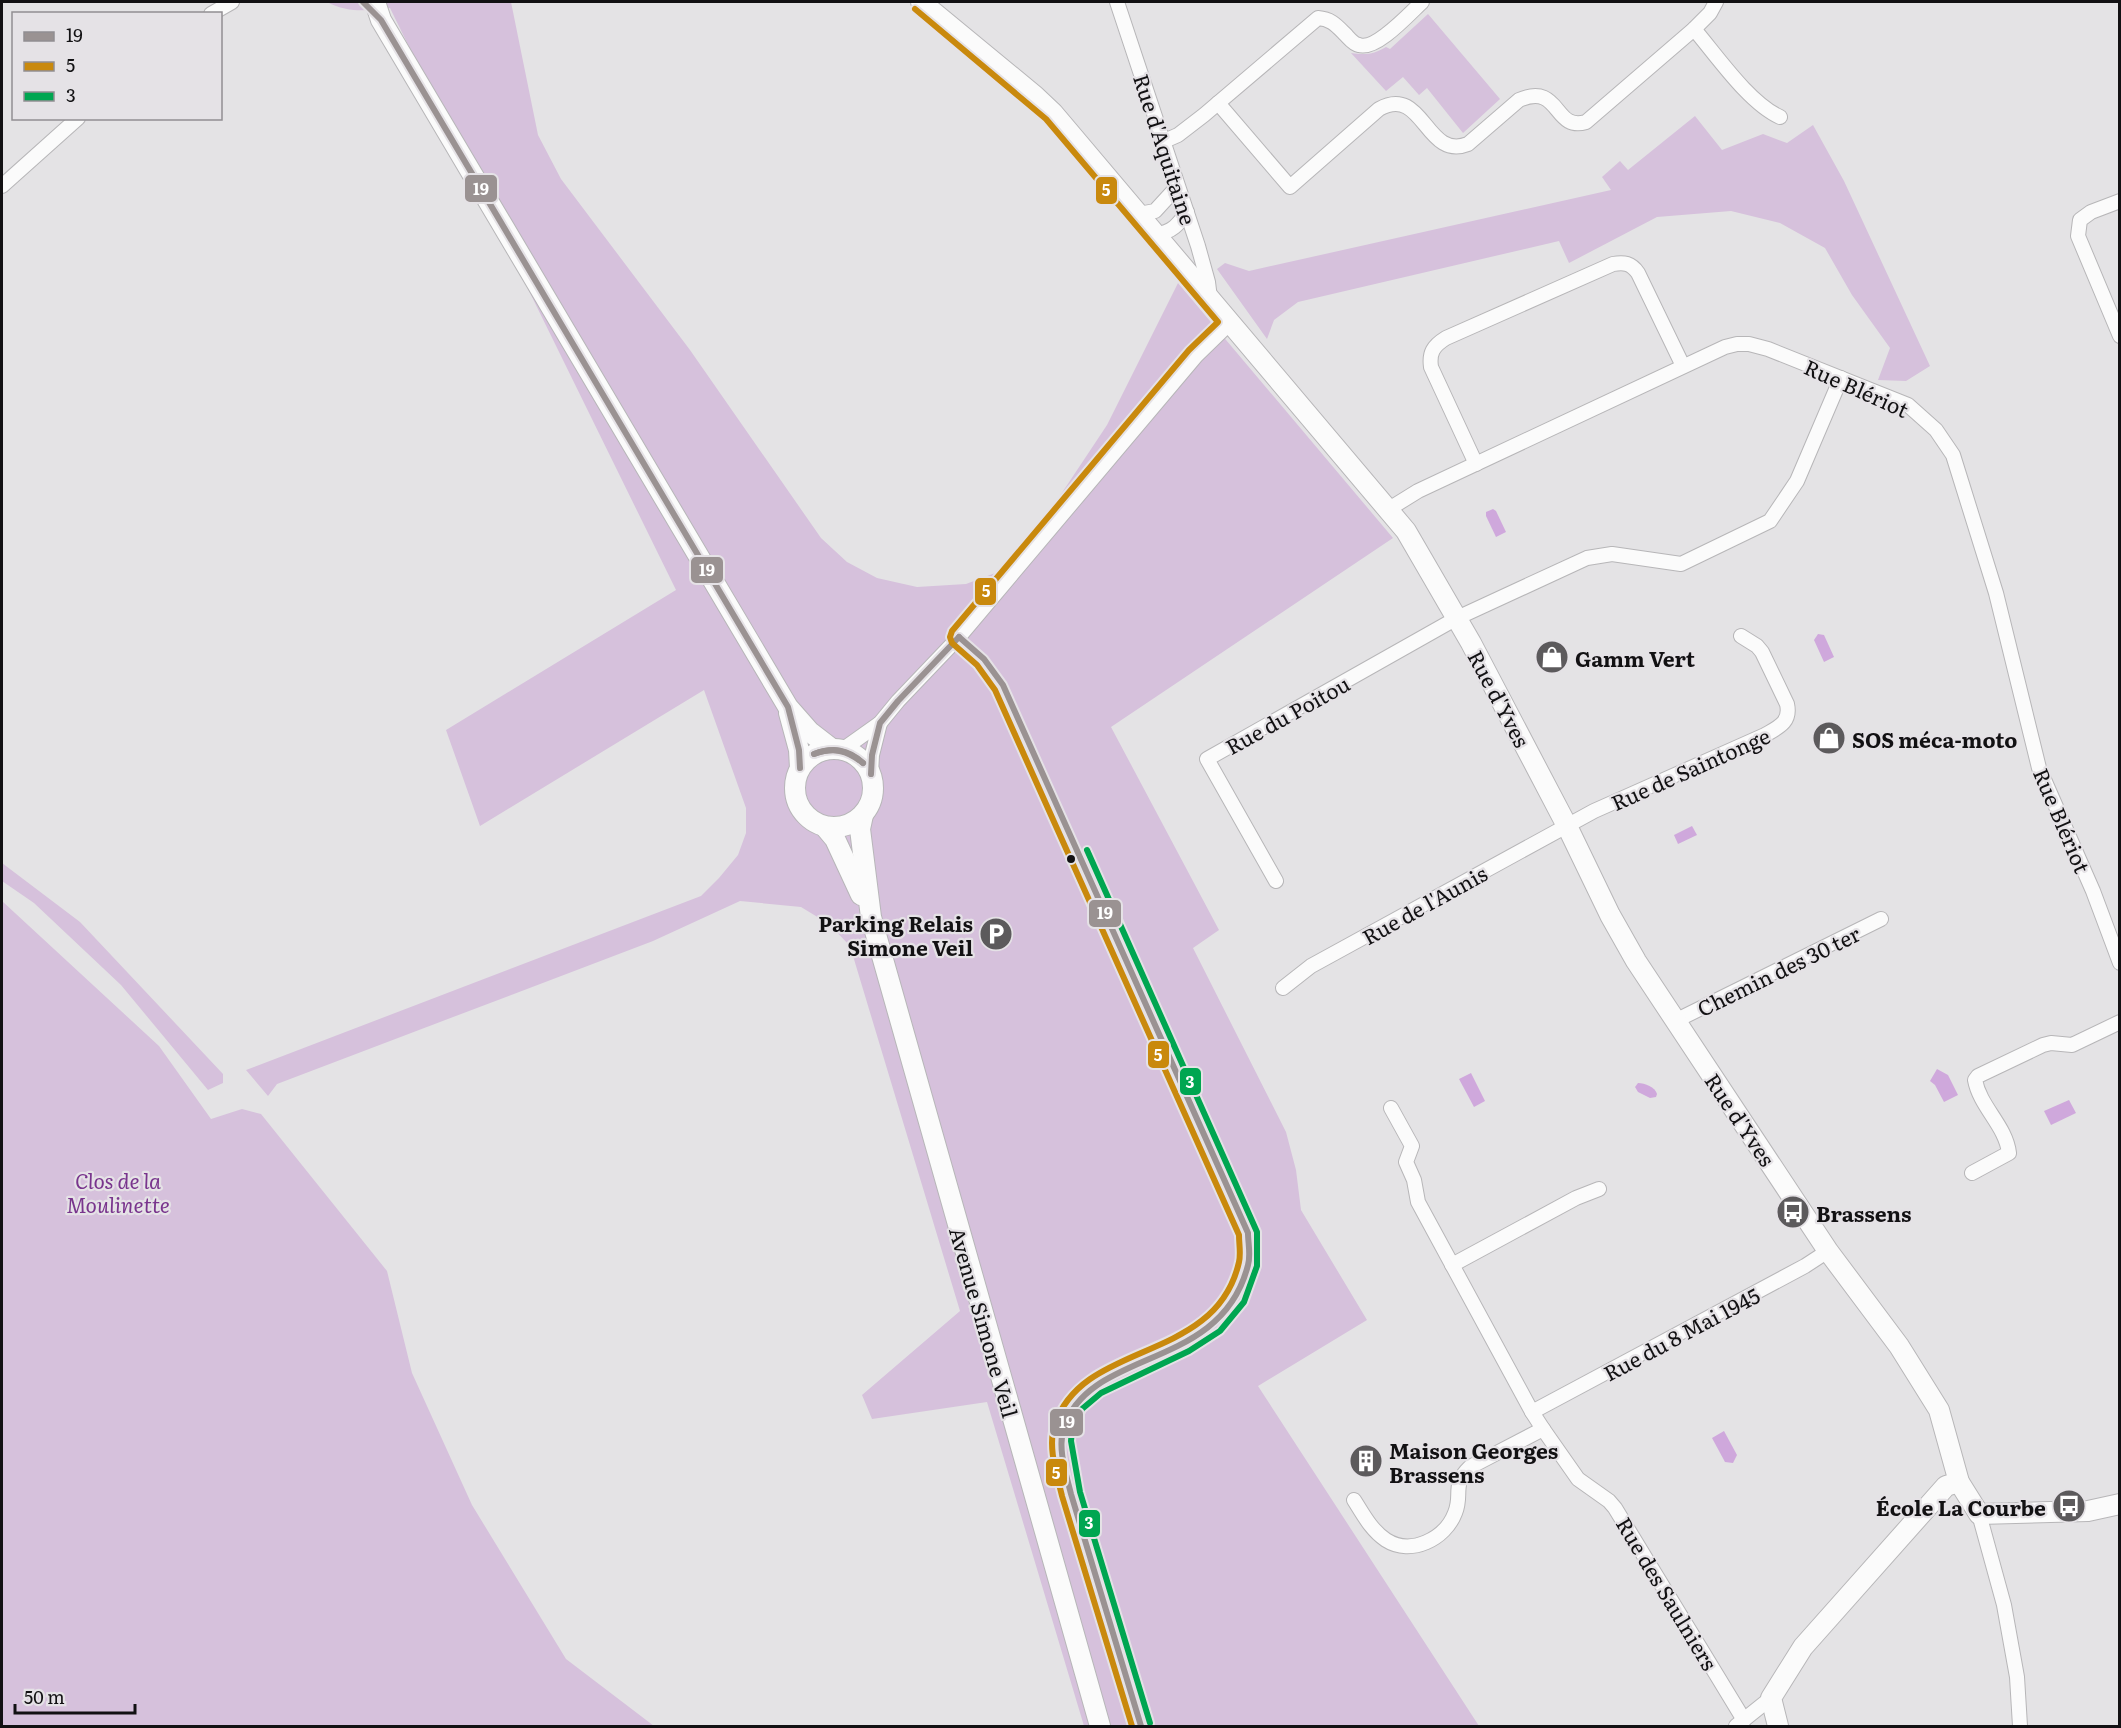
<svg xmlns="http://www.w3.org/2000/svg" width="2121" height="1728" viewBox="0 0 2121 1728" font-family="Literata,serif">
<rect width="100%" height="100%" fill="#e4e3e5"/>
<!-- green -->
<g fill="#d6c1dc">
<path d="M 327,2 L 511,2 L 538,135 L 561,179 L 690,350 L 821,538 L 847,562 L 877,578 L 917,587 L 966,584 L 998,572 L 1024,550 L 1107,425 L 1178,283 L 1393,538 L 1111,727 L 1219,930 L 1193,948 L 1286,1132 L 1296,1170 L 1301,1210 L 1367,1320 L 1258,1386 L 1479,1726 L 1084,1726 L 987,1402 L 872,1419 L 862,1395 L 960,1311 L 850,946 L 829,924 L 801,907 L 740,901 L 653,941 L 277,1084 L 268,1096 L 246,1070 L 701,896 L 719,878 L 738,855 L 746,833 L 746,808 L 704,690 L 480,826 L 446,730 L 676,590 L 390,8 C 367,11 348,13 327,2 Z"/>
<path d="M 1428,14 L 1500,99 L 1463,133 L 1427,88 L 1419,95 L 1403,77 L 1386,91 L 1351,53 C 1365,55 1373,55 1386,47 L 1390,49 Z"/>
<path d="M 1695,116 L 1722,150 L 1763,134 L 1787,143 L 1813,125 L 1844,181 L 1930,366 L 1906,381 L 1878,380 L 1890,348 L 1852,295 L 1825,248 L 1780,223 L 1731,211 L 1657,217 L 1569,263 L 1559,241 L 1298,302 L 1274,320 L 1267,339 L 1217,269 L 1225,263 L 1249,271 L 1611,190 L 1602,177 L 1620,161 L 1628,170 Z"/>
<path d="M 2,863 L 80,922 L 223,1074 L 223,1083 L 208,1090 L 121,985 L 34,903 L 2,881 Z"/>
<path d="M 2,901 L 159,1046 L 211,1119 L 242,1109 L 261,1114 L 387,1271 L 412,1373 L 472,1505 L 566,1659 L 654,1726 L 2,1726 Z"/>
</g>
<!-- water -->
<g fill="#cfa8dc">
<path d="M 1493,509 L 1496,511 L 1506,532 L 1496,537 L 1486,516 L 1486,512 Z"/>
<path d="M 1818,634 L 1824,635 L 1834,657 L 1824,662 L 1814,640 Z"/>
<path d="M 1692,826 L 1697,835 L 1678,844 L 1674,835 Z"/>
<path d="M 1937,1069 L 1948,1075 L 1958,1095 L 1944,1102 L 1935,1085 L 1930,1081 Z"/>
<path d="M 1471,1073 L 1485,1101 L 1474,1107 L 1459,1079 Z"/>
<path d="M 1638,1083 C 1645,1083 1655,1087 1657,1094 L 1656,1097 L 1650,1098 L 1638,1092 L 1635,1087 Z"/>
<path d="M 2069,1100 L 2076,1113 L 2051,1125 L 2044,1111 Z"/>
<path d="M 1724,1431 L 1737,1455 L 1733,1463 L 1725,1462 L 1712,1438 Z"/>
</g>
<g fill="none" stroke-linecap="round" stroke-linejoin="round">
<!-- street casing -->
<g stroke="#b7b6b8" stroke-width="16">
<g id="street">
<path d="M 1117,2 L 1198,246 L 1208,282 L 1210,298"/>
<path d="M 211,14 L 232,2"/>
<path d="M 1694,29 C 1717,56 1749,103 1780,117"/>
<path d="M 1218,103 L 1290,187 L 1379,109 C 1424,84 1425,161 1468,144 L 1519,100 C 1561,82 1553,132 1586,122 L 1694,29 L 1710,13 L 1716,2"/>
<path d="M 1162,142 L 1178,135 L 1204,115 L 1318,18 C 1331,19 1336,25 1345,34 C 1349,38 1353,44 1359,45 C 1376,51 1410,13 1422,2"/>
<path d="M 2,186 L 78,118"/>
<path d="M 2120,201 L 2091,212 L 2080,220 L 2078,236 L 2120,336"/>
<path d="M 1139,214 L 1155,211 L 1177,187"/>
<path d="M 1157,234 C 1172,232 1178,225 1187,212"/>
<path d="M 1476,464 L 1431,367 C 1429,353 1433,346 1446,338 L 1613,264 C 1624,262 1631,263 1638,273 L 1683,366"/>
<path d="M 1389,509 L 1418,491 L 1725,347 L 1737,344 L 1749,344 L 1768,349 L 1908,405 L 1936,430 L 1953,455 L 1996,593 L 2039,768 L 2093,891 L 2120,963"/>
<path d="M 842,750 L 880,723 L 898,701 L 959,637 L 1196,356 L 1230,323"/>
<path d="M 871,774 L 872,755 L 880,723"/>
<path d="M 1276,881 L 1207,759 L 1457,618 L 1587,558 L 1612,554 L 1681,564 L 1770,521 L 1797,481 L 1841,378"/>
<path d="M 1283,988 L 1311,966 L 1594,811 L 1765,735 C 1779,727 1791,722 1787,704 L 1762,652 L 1757,646 L 1741,636"/>
<path d="M 1675,1021 L 1881,919"/>
<path d="M 1391,1108 L 1412,1146 L 1406,1162 L 1414,1180 L 1418,1202 L 1532,1412"/>
<path d="M 1972,1173 L 2009,1153 C 2006,1126 1980,1107 1975,1080 L 1978,1076 L 2043,1045 L 2051,1043 L 2072,1045 L 2120,1022"/>
<path d="M 1452,1265 L 1576,1198 L 1599,1189"/>
<path d="M 1543,1429 L 1578,1479 L 1609,1501 L 1615,1508 L 1744,1720"/>
<path d="M 1354,1500 C 1363,1514 1371,1530 1386,1540 C 1411,1556 1445,1539 1455,1513 C 1463,1494 1451,1485 1470,1467 L 1543,1429 L 1532,1412 L 1805,1266 L 1828,1251"/>
<path d="M 1979,1514 L 2004,1605 L 2017,1677 L 2020,1726"/>
<path d="M 1736,1726 L 1771,1698"/>
</g>
</g>
<!-- secondary casing -->
<g stroke="#b7b6b8" stroke-width="22">
<g id="secondary">
<path d="M 375,2 L 381,20 L 788,707 L 810,732 L 832,749"/>
<path d="M 921,2 L 1035,96 L 1053,113 L 1406,531 L 1471,643 L 1567,826 L 1610,915 L 1636,961 L 1828,1251 L 1899,1346 L 1939,1410 L 1959,1482 L 1979,1514 L 2088,1511 L 2120,1504"/>
<path d="M 789,713 L 799,750 L 800,768"/>
<circle cx="834" cy="788" r="39"/>
<path d="M 863,815 L 860,829 L 871,917 L 1100,1726"/>
<path d="M 825,827 L 835,839 L 861,895"/>
<path d="M 1778,1726 L 1771,1698 L 1803,1647 L 1946,1486 L 1959,1482"/>
</g>
</g>
<!-- street -->
<use href="#street" stroke="#fbfbfb" stroke-width="14"/>
<!-- secondary -->
<use href="#secondary" stroke="#fbfbfb" stroke-width="20"/>
<!-- bus-1 casing -->
<g stroke="#e5e2e6" stroke-width="10">
<g id="bus-1">
<path d="M 363,2 L 381,20 L 788,707 L 799,750 L 800,768"/>
<path d="M 959,637 L 984,659 L 1003,685 L 1248,1233 C 1248,1243 1251,1255 1248,1265 C 1221,1372 1091,1347 1064,1427 C 1057,1447 1066,1474 1071,1494 L 1141,1726"/>
<path d="M 814,754 C 833,747 848,749 863,763"/>
<path d="M 814,754 C 833,747 847,750 863,763"/>
<path d="M 871,774 L 872,755 L 880,723 L 898,701 L 959,637"/>
</g>
</g>
<!-- bus-2 casing -->
<g stroke="#e5e2e6" stroke-width="10">
<path id="bus-2" d="M 915,9 L 1046,119 L 1218,322 L 1189,350 L 952,631 L 950,637 L 952,643 L 977,665 L 995,690 L 1239,1235 C 1239,1244 1241,1254 1239,1262 C 1216,1364 1084,1339 1055,1424 C 1047,1446 1057,1475 1062,1496 L 1132,1726"/>
</g>
<!-- bus-3 casing -->
<g stroke="#e5e2e6" stroke-width="10">
<path id="bus-3" d="M 1087,850 L 1257,1232 L 1257,1266 L 1244,1302 L 1220,1331 L 1189,1351 L 1101,1393 L 1082,1409 L 1072,1430 L 1071,1441 L 1080,1492 L 1150,1723"/>
</g>
<!-- bus-1 -->
<use href="#bus-1" stroke="#9a9292" stroke-width="6"/>
<!-- bus-2 -->
<use href="#bus-2" stroke="#c9890d" stroke-width="6"/>
<!-- bus-3 -->
<use href="#bus-3" stroke="#00a651" stroke-width="6"/>
</g>
<!-- icons -->
<defs>
<g id="shop-disc" transform="scale(1.725)"><circle r="9.5" fill="#5c5a5c" stroke="#e5e2e6"/><path d="M-5-2.5h2.3a2.7 3.5 0 0 1 5.4 0H5L5.5 6h-11ZM-1.5-2.5h3a1.5 2.3 0 0 0-3 0Z" fill="#fff"/></g>
<g id="parking-disc" transform="scale(1.725)"><circle r="9.5" fill="#5c5a5c" stroke="#e5e2e6"/><path d="M-3.5-5.5H1a3.5 3.5 0 0 1 0 7H-1V5.5H-3.5ZM-1-3.4V-.6H.8a1.4 1.4 0 0 0 0-2.8Z" fill="#fff"/></g>
<g id="bus-disc" transform="scale(1.725)"><circle r="9.5" fill="#5c5a5c" stroke="#e5e2e6"/><path d="M-5-6H5V4H4V6H2V4H-2V6H-4V4H-5ZM-3.5-4V0h7V-4ZM-3.5 1.2v1.5H-2V1.2ZM2 1.2v1.5H3.5V1.2Z" fill="#fff"/></g>
<g id="building-disc" transform="scale(1.725)"><circle r="9.5" fill="#5c5a5c" stroke="#e5e2e6"/><path d="M-4-6H4V6H1V3H-1V6H-4ZM-2.5-4.3h1.7v1.8h-1.7ZM.8-4.3h1.7v1.8H.8ZM-2.5-1h1.7V.8h-1.7ZM.8-1h1.7V.8H.8Z" fill="#fff"/></g>
</defs>
<g fill-rule="evenodd">
<use href="#shop-disc" x="1552" y="657"/>
<use href="#shop-disc" x="1829" y="738"/>
<use href="#parking-disc" x="996" y="934"/>
<use href="#bus-disc" x="1793" y="1212"/>
<use href="#building-disc" x="1366" y="1461"/>
<use href="#bus-disc" x="2069" y="1506"/>
</g>
<!-- markers -->
<circle fill="#121113" stroke="#e5e2e6" stroke-width="2" cx="1071" cy="859" r="5"/>
<g text-anchor="middle" dominant-baseline="central" stroke-width="4.5" stroke-linejoin="round" paint-order="stroke">
<!-- street labels -->
<g font-size="21" fill="#121113" stroke="#e5e2e6">
<text transform="translate(1166 149) rotate(72)">Rue d'Aquitaine</text>
<text transform="translate(1857 387) rotate(24)">Rue Blériot</text>
<text transform="translate(1500 698) rotate(62)">Rue d'Yves</text>
<text transform="translate(1287 714) rotate(-29)">Rue du Poitou</text>
<text transform="translate(1690 768) rotate(-24)">Rue de Saintonge</text>
<text transform="translate(2063 820) rotate(67)">Rue Blériot</text>
<text transform="translate(1424 904) rotate(-29)">Rue de l'Aunis</text>
<text transform="translate(1778 970) rotate(-26)">Chemin des 30 ter</text>
<text transform="translate(1741 1119) rotate(56)">Rue d'Yves</text>
<text transform="translate(985 1322) rotate(74)">Avenue Simone Veil</text>
<text transform="translate(1681 1333) rotate(-28)">Rue du 8 Mai 1945</text>
<text transform="translate(1668 1593) rotate(59)">Rue des Saulniers</text>
</g>
<!-- poi labels -->
<g font-size="21" font-weight="bold" fill="#121113" stroke="#e5e2e6" text-anchor="start">
<text x="1575" y="657">Gamm Vert</text>
<text x="1852" y="738">SOS méca-moto</text>
<text x="973" y="922" text-anchor="end">Parking Relais<tspan x="973" dy="24">Simone Veil</tspan></text>
<text x="1816" y="1212">Brassens</text>
<text x="1389" y="1449">Maison Georges<tspan x="1389" dy="24">Brassens</tspan></text>
<text x="2046" y="1506" text-anchor="end">École La Courbe</text>
</g>
<!-- park labels -->
<g font-size="21" font-style="italic" fill="#79358d" stroke="#e5e2e6">
<text x="118" y="1179">Clos de la<tspan x="118" dy="24">Moulinette</tspan></text>
</g>
</g>
<g stroke="#e5e2e6" stroke-width="2">
<rect x="464" y="174" width="34" height="29" rx="6" fill="#9a9292"/>
<rect x="1095" y="176" width="23" height="29" rx="6" fill="#c9890d"/>
<rect x="690" y="556" width="34" height="28" rx="6" fill="#9a9292"/>
<rect x="974" y="577" width="23" height="29" rx="6" fill="#c9890d"/>
<rect x="1088" y="899" width="34" height="29" rx="6" fill="#9a9292"/>
<rect x="1147" y="1040" width="23" height="29" rx="6" fill="#c9890d"/>
<rect x="1179" y="1067" width="23" height="29" rx="6" fill="#00a651"/>
<rect x="1049" y="1408" width="35" height="29" rx="6" fill="#9a9292"/>
<rect x="1045" y="1458" width="23" height="29" rx="6" fill="#c9890d"/>
<rect x="1078" y="1509" width="23" height="29" rx="6" fill="#00a651"/>
</g>
<g font-size="16" text-anchor="middle" font-weight="bold" fill="#fff">
<text x="481" y="195">19</text>
<text x="1106" y="196">5</text>
<text x="707" y="576">19</text>
<text x="986" y="597">5</text>
<text x="1105" y="919">19</text>
<text x="1158" y="1061">5</text>
<text x="1190" y="1088">3</text>
<text x="1067" y="1428">19</text>
<text x="1056" y="1479">5</text>
<text x="1089" y="1529">3</text>
</g>
<!-- border -->
<rect width="2121" height="1728" fill="none" stroke="#121113" stroke-width="6"/>
<!-- legend -->
<rect x="12" y="12" width="210" height="108" fill="#e5e2e6" stroke="#918e92" stroke-width="1.5"/>
<rect x="24" y="32" width="30" height="9" fill="#9a9292" stroke="#918e92" stroke-width="1.5"/>
<text x="66" y="42" font-size="18" fill="#121113">19</text>
<rect x="24" y="62" width="30" height="9" fill="#c9890d" stroke="#918e92" stroke-width="1.5"/>
<text x="66" y="72" font-size="18" fill="#121113">5</text>
<rect x="24" y="92" width="30" height="9" fill="#00a651" stroke="#918e92" stroke-width="1.5"/>
<text x="66" y="102" font-size="18" fill="#121113">3</text>
<!-- scale -->
<path d="M15 1704v9h120v-9" fill="none" stroke="#121113" stroke-width="3"/>
<text x="24" y="1704" font-size="18" fill="#121113" stroke="#e5e2e6" stroke-width="4.5" paint-order="stroke">50 m</text>
</svg>
